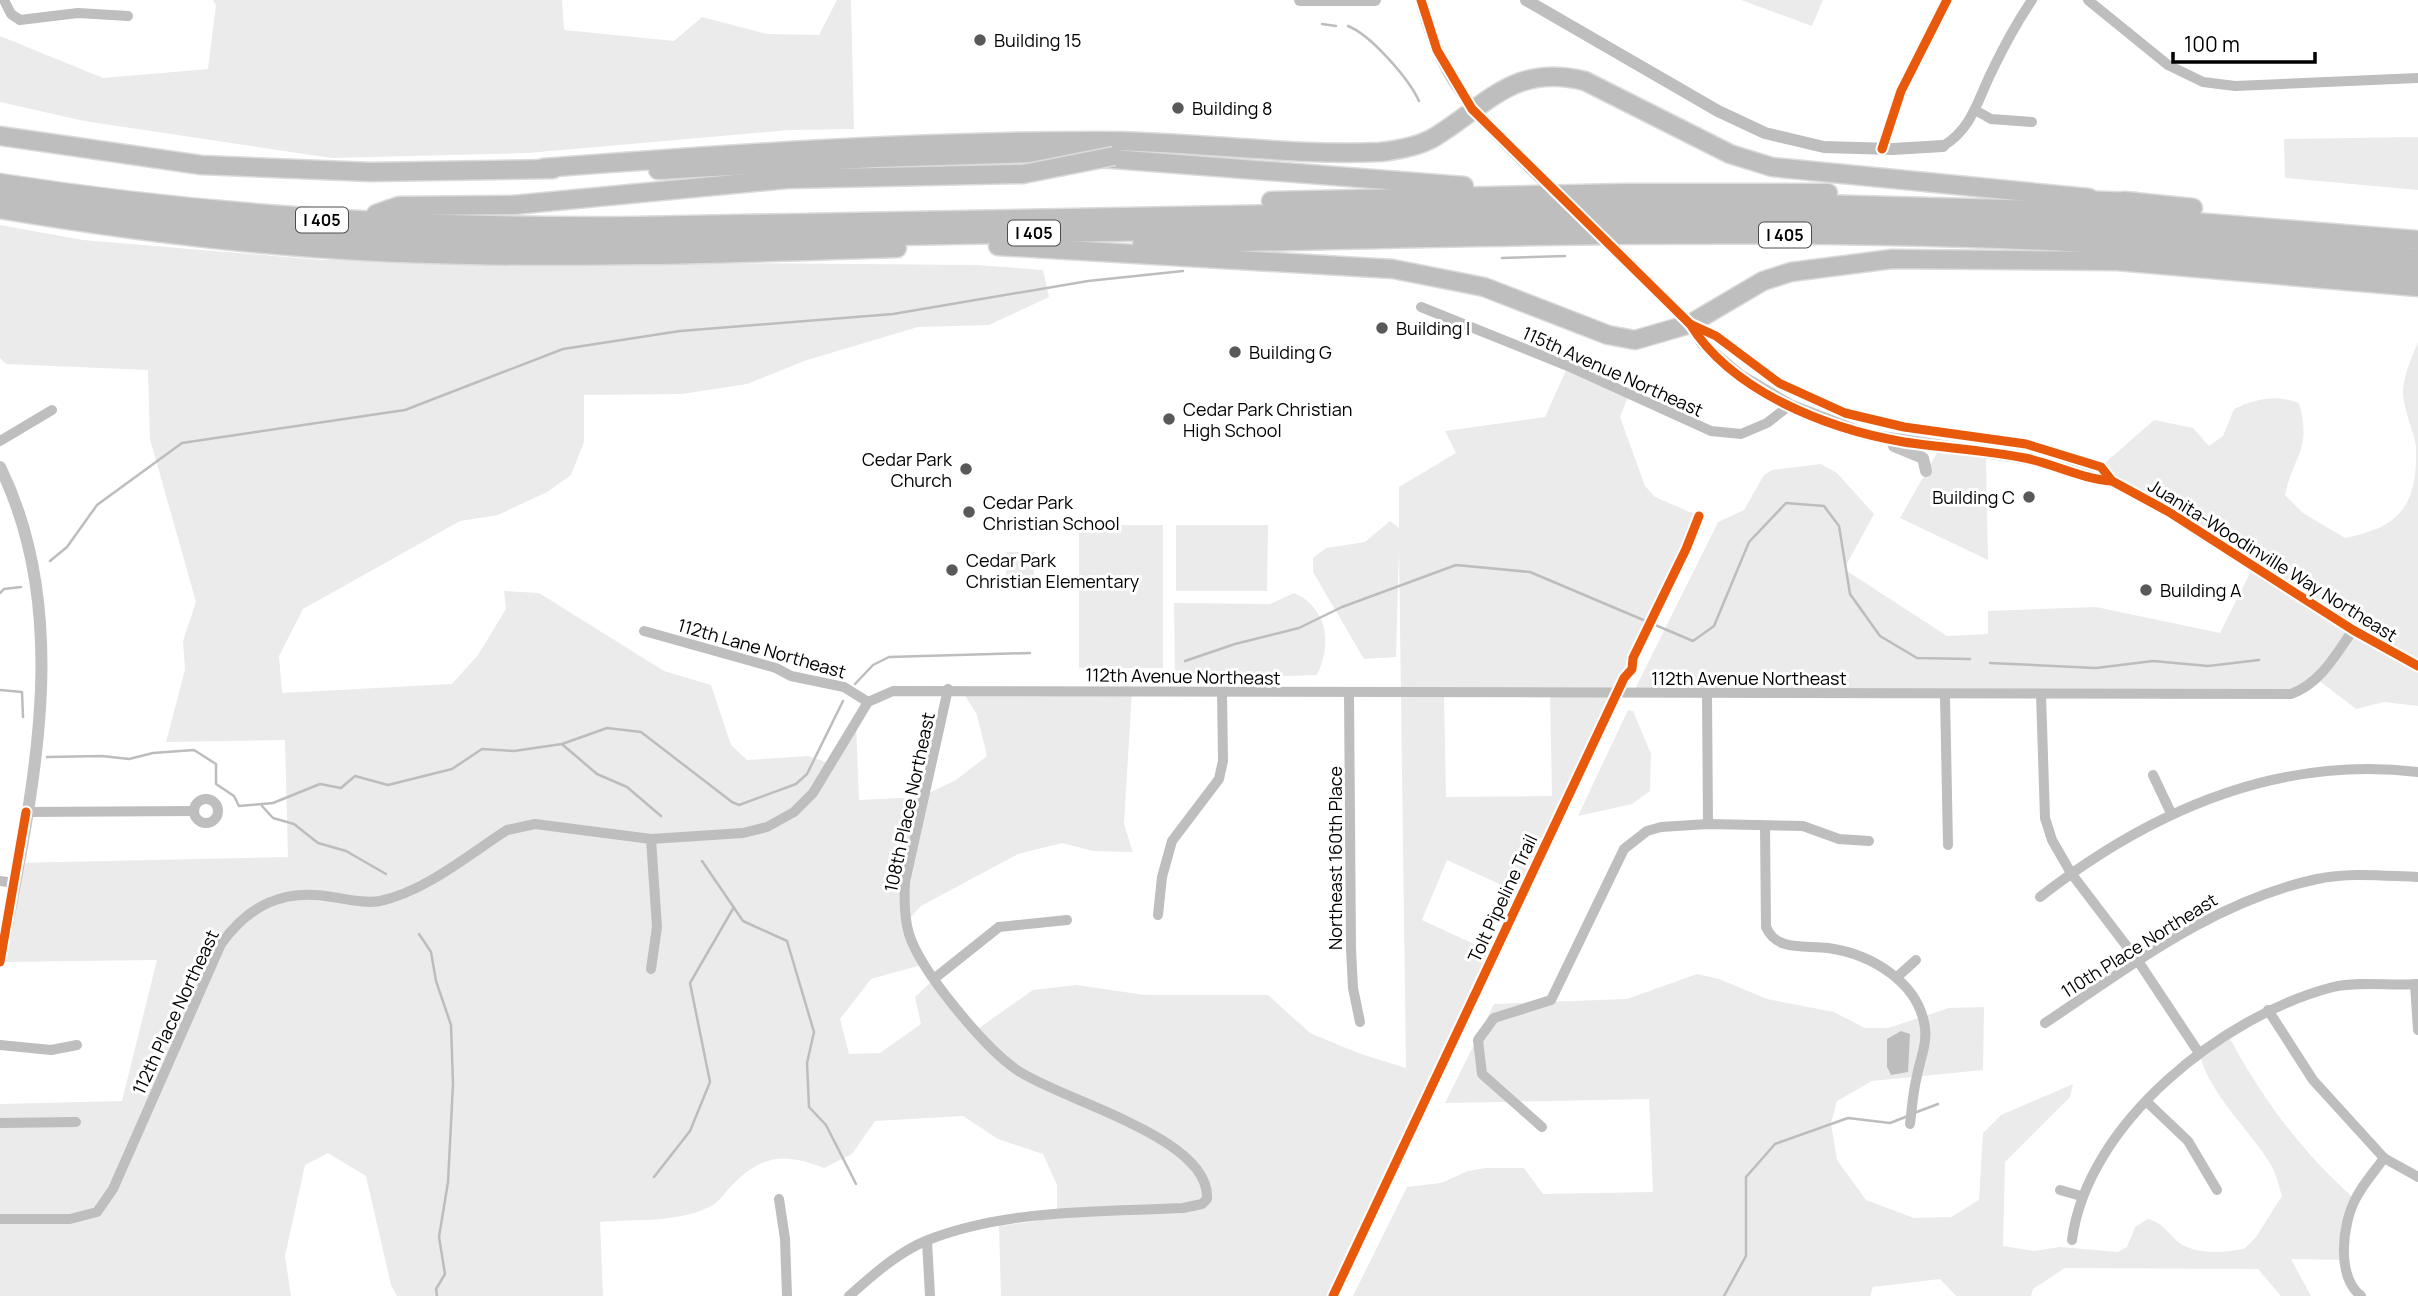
<svg xmlns="http://www.w3.org/2000/svg" width="2418" height="1296" viewBox="0 0 2418 1296" font-family="Manrope,sans-serif">
<rect width="100%" height="100%" fill="#fff"/>
<!-- green -->
<g fill="#ebebeb" fill-rule="evenodd">
<path d="M 213,0 L 562,0 L 564,30 L 674,41 L 702,17 L 767,34 L 819,35 L 837,0 L 851,0 L 854,129 L 789,130 L 528,153 L 331,158 L 84,121 L 0,102 L 0,36 L 103,78 L 208,69 L 216,5 Z"/>
<path d="M 1741,0 L 1823,0 L 1812,26 Z"/>
<path d="M 2418,137 L 2418,190 L 2285,178 L 2284,139 Z"/>
<path d="M 0,225 L 83,240 L 321,260 L 977,265 L 1043,270 L 1049,297 L 989,325 L 918,327 L 804,361 L 747,384 L 682,394 L 584,395 L 584,442 L 571,475 L 547,492 L 498,515 L 460,521 L 303,609 L 279,656 L 282,693 L 452,684 L 478,655 L 506,609 L 504,591 L 539,593 L 664,671 L 711,685 L 731,745 L 747,760 L 808,756 L 832,764 L 856,723 L 859,800 L 921,797 L 956,780 L 987,756 L 977,715 L 961,689 L 1132,691 L 1124,824 L 1133,852 L 1093,851 L 1062,843 L 1018,854 L 921,906 L 904,925 L 928,963 L 871,979 L 840,1019 L 849,1054 L 880,1053 L 921,1024 L 915,997 L 935,978 L 979,1028 L 1033,990 L 1076,985 L 1145,995 L 1268,995 L 1310,1033 L 1358,1053 L 1406,1068 L 1399,548 L 1396,657 L 1364,659 L 1313,572 L 1313,558 L 1326,548 L 1365,542 L 1390,521 L 1399,528 L 1399,487 L 1456,453 L 1445,431 L 1545,417 L 1568,366 L 1629,394 L 1620,417 L 1645,486 L 1655,497 L 1699,516 L 1517,892 L 1447,860 L 1422,920 L 1489,951 L 1329,1296 L 1001,1296 L 999,1226 L 1057,1218 L 1057,1185 L 1043,1154 L 998,1139 L 963,1116 L 875,1121 L 852,1154 L 824,1168 C 785,1153 763,1154 732,1185 C 726,1191 720,1201 713,1205 C 682,1223 635,1219 600,1222 L 603,1296 L 397,1296 L 391,1285 L 366,1176 L 328,1153 L 305,1165 L 285,1256 L 291,1296 L 0,1296 L 0,1104 L 122,1101 L 157,960 L 2,962 L 16,863 L 288,857 L 285,740 L 166,742 L 185,670 L 183,641 L 196,602 L 150,439 L 148,370 L 6,364 L 0,358 ZM 1444,694 L 1550,694 L 1552,796 L 1446,797 Z"/>
<path d="M 2418,342 L 2418,706 L 2384,702 L 2356,709 L 2317,679 L 2291,694 L 1633,693 L 1718,522 L 1744,510 L 1764,475 L 1772,470 L 1821,464 L 1837,473 L 1874,514 L 1844,569 L 1947,636 L 1988,634 L 1988,611 L 2096,607 L 2220,633 L 2251,571 L 2097,470 L 2154,420 L 2193,428 L 2209,446 L 2223,436 L 2234,409 C 2257,399 2274,394 2299,403 C 2312,451 2294,453 2285,495 L 2303,513 L 2345,538 C 2400,527 2418,506 2416,446 C 2413,429 2404,411 2403,393 C 2403,376 2412,357 2418,342 Z"/>
<path d="M 1938,451 L 1986,459 L 1988,560 L 1900,518 Z"/>
<rect x="1079" y="525" width="84" height="143"/>
<path d="M 1176,525 L 1268,525 L 1267,591 L 1176,591 Z"/>
<rect x="1006" y="552" width="28" height="32"/>
<path d="M 1294,593 C 1328,608 1332,644 1317,675 L 1221,678 L 1206,682 L 1180,681 L 1175,676 L 1174,603 L 1270,604 Z"/>
<path d="M 1628,710 L 1633,711 L 1651,754 L 1650,791 L 1632,804 L 1578,816 Z"/>
<path d="M 1697,974 L 1719,979 L 1767,999 L 1834,1012 L 1865,1028 L 1888,1028 L 1949,1008 L 1984,1007 L 1983,1070 L 1872,1081 L 1837,1101 L 1831,1123 L 1837,1160 L 1866,1200 L 1914,1218 L 1951,1217 L 1979,1200 L 1983,1133 L 2001,1115 L 2073,1084 L 2070,1097 L 2005,1162 L 2003,1246 L 2034,1251 L 2060,1247 L 2118,1252 L 2127,1247 L 2135,1227 L 2148,1219 C 2165,1223 2169,1237 2183,1245 C 2201,1255 2225,1252 2244,1249 L 2256,1237 L 2282,1196 C 2279,1186 2276,1174 2271,1165 C 2248,1127 2211,1097 2199,1053 L 2228,1035 C 2261,1097 2302,1153 2355,1199 L 2345,1260 L 2291,1259 L 2311,1296 L 2281,1296 L 2258,1269 L 2065,1268 L 2033,1289 L 2031,1296 L 1956,1296 L 1940,1279 L 1873,1287 L 1870,1296 L 1353,1296 L 1407,1187 L 1441,1183 L 1468,1171 L 1486,1168 L 1524,1168 L 1543,1194 L 1653,1192 L 1649,1099 L 1445,1103 L 1494,1004 L 1627,999 Z"/>
</g>
<!-- water -->
<path fill="#bdbdbd" d="M 1901,1031 L 1910,1034 L 1908,1072 L 1891,1075 L 1887,1067 L 1887,1039 Z"/>
<g fill="none" stroke-linecap="round" stroke-linejoin="round">
<!-- stream -->
<g stroke="#bdbdbd" stroke-width="2.5">
<path d="M 1322,24 L 1336,26"/>
<path d="M 1348,26 C 1371,35 1409,79 1419,101"/>
<path d="M 1502,258 L 1565,256"/>
<path d="M 50,561 L 67,547 L 97,505 L 182,443 L 405,410 L 563,349 L 680,331 L 893,314 L 1088,281 L 1183,271"/>
<path d="M 0,593 L 4,589 L 21,587"/>
<path d="M 1185,661 L 1235,644 L 1299,628 L 1342,607 L 1456,565 L 1530,572 L 1693,641 L 1714,626 L 1749,542 L 1786,503 L 1824,506 L 1839,526 L 1850,594 L 1880,636 L 1917,658 L 1970,659"/>
<path d="M 1990,663 L 2096,668 L 2153,661 L 2208,666 L 2259,660"/>
<path d="M 855,684 L 873,665 L 889,657 L 1030,653"/>
<path d="M 0,690 L 22,692 L 23,717"/>
<path d="M 563,745 L 597,774 L 627,787 L 661,816"/>
<path d="M 47,757 L 102,756 L 129,759 L 153,753 L 194,750 L 216,764 L 216,784 L 234,796 L 239,806 L 273,803 L 320,784 L 341,788 L 355,776 L 388,785 L 452,769 L 482,749 L 514,751 L 562,744 L 607,728 L 641,732 L 732,802 L 739,805 L 796,784 L 807,774 L 843,701"/>
<path d="M 262,806 L 273,818 L 294,824 L 318,843 L 346,851 L 386,874"/>
<path d="M 702,861 L 743,921 L 787,941 L 814,1032 L 807,1063 L 809,1107 L 826,1125 L 856,1184"/>
<path d="M 419,934 L 431,952 L 436,981 L 451,1025 L 453,1084 L 448,1182 L 439,1237 L 445,1274 L 436,1289 L 437,1296"/>
<path d="M 1914,1113 L 1938,1104"/>
<path d="M 654,1177 L 690,1131 L 710,1082 L 690,983 L 734,907"/>
<path d="M 1724,1296 L 1746,1256 L 1746,1177 L 1775,1144 L 1848,1118 L 1890,1123 L 1908,1116"/>
</g>
<!-- motorway casing -->
<g stroke="#dbdbdb" stroke-width="21">
<g id="motorway">
<path d="M 0,136 L 201,165 L 371,172 L 553,169"/>
<path d="M 543,168 C 728,154 913,141 1099,141 C 1193,141 1286,156 1380,152 C 1398,150 1417,147 1433,138 C 1488,105 1513,63 1585,81 L 1730,154 L 1772,167 L 2089,198"/>
<path d="M 658,170 L 875,158 L 1035,153 L 1464,186"/>
<path d="M 0,183 C 211,216 422,228 636,226 L 1816,204 L 2046,210 L 2418,240"/>
<path d="M 0,195 C 207,232 418,243 628,241 L 1752,220 L 1897,221 L 2132,231 L 2418,258"/>
<path d="M 2076,200 L 2136,202"/>
<path d="M 1271,201 L 1625,193 L 1828,193"/>
<path d="M 2124,201 L 2193,208"/>
<path d="M 0,209 C 142,233 287,250 431,254 C 586,259 742,253 897,248"/>
<path d="M 376,214 L 399,206 L 513,205 L 787,179 L 1023,174"/>
<path d="M 1142,244 C 1417,239 1694,229 1970,238 C 2119,242 2269,257 2418,272"/>
<path d="M 998,246 L 1393,269 L 1484,287 L 1608,335 L 1635,340 L 1690,324 L 1763,281 L 1791,272 L 1892,259 L 2117,261 L 2418,287"/>
</g>
</g>
<!-- minor -->
<g stroke="#bebebe" stroke-width="10">
<path d="M 4,0 L 11,14 L 20,20 L 78,13 L 128,16"/>
<path d="M 2088,0 L 2168,65 L 2203,82 L 2235,86 L 2418,78"/>
<path d="M 1975,110 L 1991,119 L 2032,122"/>
<path d="M 1943,146 C 1972,129 1978,99 1992,71 C 2004,46 2017,22 2032,0"/>
<path d="M 1421,307 L 1568,366 L 1711,431 L 1741,434 L 1767,423 L 1790,405"/>
<path d="M 0,441 L 52,410"/>
<path d="M 644,631 L 776,668 L 791,676 L 844,687 L 868,702"/>
<path d="M 1349,693 L 1351,949 L 1353,988 L 1360,1022"/>
<path d="M 2041,694 L 2045,818 L 2052,840 L 2071,873 L 2138,961 L 2199,1053"/>
<path d="M 1707,695 L 1708,824"/>
<path d="M 1945,695 L 1948,845"/>
<path d="M 2153,775 L 2171,813"/>
<circle cx="206" cy="811" r="12"/>
<path d="M 26,812 L 194,811"/>
<path d="M 1765,826 L 1766,927 C 1770,936 1775,941 1785,944 C 1798,948 1814,946 1828,948 C 1871,954 1919,982 1925,1028 C 1927,1045 1920,1059 1917,1076 C 1913,1091 1912,1108 1910,1124"/>
<path d="M 651,839 L 657,927 L 651,969"/>
<path d="M 0,881 L 14,883"/>
<path d="M 2040,897 C 2149,812 2276,755 2418,772"/>
<path d="M 1158,915 L 1162,877 L 1172,841 L 1219,779 L 1223,761 L 1222,692"/>
<path d="M 1897,977 L 1916,960"/>
<path d="M 935,978 L 999,927 L 1067,920"/>
<path d="M 2415,984 L 2418,1030"/>
<path d="M 2268,1010 L 2313,1080 L 2384,1158 L 2418,1177"/>
<path d="M 2045,1023 C 2131,966 2214,901 2317,879 C 2350,872 2385,876 2418,877"/>
<path d="M 0,1045 L 51,1050 L 77,1045"/>
<path d="M 2147,1102 L 2188,1141 L 2217,1190"/>
<path d="M 0,1123 L 76,1122"/>
<path d="M 1542,1127 L 1482,1074 L 1478,1040 L 1494,1018 L 1551,1000 L 1624,849 L 1647,831 L 1661,827 L 1708,824 L 1803,826 L 1839,839 L 1869,841"/>
<path d="M 2060,1190 L 2081,1196"/>
<path d="M 779,1199 L 785,1239 L 787,1296"/>
<path d="M 0,1219 L 70,1219 L 97,1212 L 113,1189 L 221,944 C 249,905 284,888 332,897 C 347,899 364,904 380,901 C 426,891 468,855 507,830 L 535,824 L 651,839 L 743,833 L 767,827 L 794,812 L 813,793 L 868,702 L 893,691 L 2291,694 C 2321,683 2336,654 2353,630"/>
<path d="M 2072,1240 C 2087,1123 2224,1015 2333,987 C 2359,981 2391,986 2418,984"/>
<path d="M 927,1241 L 930,1296"/>
<path d="M 849,1296 C 873,1275 898,1252 928,1240 C 1007,1209 1099,1212 1183,1208 L 1202,1204 L 1207,1199 C 1211,1137 1060,1100 1017,1070 C 985,1048 921,972 909,934 C 904,917 904,900 905,882 L 948,689"/>
<path d="M 2361,1296 C 2336,1276 2342,1224 2356,1198 C 2363,1184 2375,1171 2384,1158"/>
</g>
<!-- tertiary -->
<g stroke="#bebebe" stroke-width="12">
<path d="M 1300,0 L 1375,0"/>
<path d="M 1526,0 L 1718,111 L 1765,133 L 1824,147 L 1893,149 L 1943,146"/>
</g>
<!-- secondary -->
<g stroke="#c2c2c2" stroke-width="12">
<path d="M 1421,0 C 1442,83 1473,110 1530,168"/>
<path d="M 1621,255 L 1690,324 L 1703,344 L 1741,376 L 1790,405 L 1868,435 L 2024,458 L 2112,481"/>
<path d="M 1690,324 L 1716,336 L 1779,383 L 1845,413 L 1904,427 L 2026,444 L 2101,467 L 2112,481 L 2169,512 L 2353,630 L 2418,666"/>
<path d="M 1894,446 L 1923,458 L 1926,471"/>
<path d="M 0,467 C 76,621 30,802 0,962"/>
</g>
<!-- motorway -->
<use href="#motorway" stroke="#bebebe" stroke-width="18"/>
<!-- motorway-bridge casing -->
<g stroke="#dbdbdb" stroke-width="21" stroke-linecap="butt">
<path id="motorway-bridge" d="M 1023,174 L 1114,156"/>
</g>
<!-- secondary-bridge -->
<path stroke="#c2c2c2" stroke-width="12" d="M 1530,168 L 1621,255"/>
<!-- motorway-bridge -->
<use href="#motorway-bridge" stroke="#bebebe" stroke-width="18"/>
<!-- cycleway casing -->
<g stroke="#fff" stroke-width="13">
<g id="cycleway">
<path d="M 1421,0 L 1437,50 L 1472,109 L 1690,324 C 1732,392 1828,429 1904,442 C 1944,448 1985,450 2025,458 C 2054,464 2082,479 2112,481"/>
<path d="M 1882,149 L 1901,91 L 1947,0"/>
<path d="M 1690,324 L 1716,336 L 1779,383 L 1845,413 L 1904,427 L 2026,444 L 2101,467 L 2112,481 L 2169,512 L 2353,630 L 2418,666"/>
<path d="M 0,962 L 26,812"/>
<path d="M 1333,1296 L 1624,678 L 1632,669 L 1633,658 L 1686,549 L 1699,516"/>
</g>
</g>
<!-- cycleway -->
<use href="#cycleway" stroke="#e8590c" stroke-width="9"/>
</g>
<!-- markers -->
<g fill="#595959" stroke="#fff" stroke-width="2.5">
<circle cx="980" cy="40" r="7"/>
<circle cx="1178" cy="108" r="7"/>
<circle cx="1382" cy="328" r="7"/>
<circle cx="1235" cy="352" r="7"/>
<circle cx="1169" cy="419" r="7"/>
<circle cx="966" cy="469" r="7"/>
<circle cx="2029" cy="497" r="7"/>
<circle cx="969" cy="512" r="7"/>
<circle cx="952" cy="570" r="7"/>
<circle cx="2146" cy="590" r="7"/>
</g>
<g text-anchor="middle" dominant-baseline="central" stroke-width="6" stroke-linejoin="round" paint-order="stroke">
<!-- shield labels -->
<g fill="#fff" stroke="#4c4c4c" stroke-width="2">
<rect x="296" y="207.5" width="52" height="25" rx="5"/>
<rect x="1008" y="220.5" width="52" height="25" rx="5"/>
<rect x="1759" y="222.5" width="52" height="25" rx="5"/>
</g>
<g font-size="16" font-weight="bold" fill="#000">
<text x="322" y="220">I 405</text>
<text x="1034" y="233">I 405</text>
<text x="1785" y="235">I 405</text>
</g>
<!-- poi labels -->
<g font-size="18" fill="#000" stroke="#fff" text-anchor="start">
<text x="994" y="40">Building 15</text>
<text x="1192" y="108">Building 8</text>
<text x="1396" y="328">Building I</text>
<text x="1249" y="352">Building G</text>
<text x="1183" y="409">Cedar Park Christian<tspan x="1183" dy="21">High School</tspan></text>
<text x="952" y="459" text-anchor="end">Cedar Park<tspan x="952" dy="21">Church</tspan></text>
<text x="2015" y="497" text-anchor="end">Building C</text>
<text x="983" y="502">Cedar Park<tspan x="983" dy="21">Christian School</tspan></text>
<text x="966" y="560">Cedar Park<tspan x="966" dy="21">Christian Elementary</tspan></text>
<text x="2160" y="590">Building A</text>
</g>
<!-- street labels -->
<g font-size="18" fill="#000" stroke="#fff">
<text transform="translate(1613 371) rotate(24)">115th Avenue Northeast</text>
<text transform="translate(2273 560) rotate(32)">Juanita-Woodinville Way Northeast</text>
<text transform="translate(762 648) rotate(16)">112th Lane Northeast</text>
<text transform="translate(1183 676) rotate(1)">112th Avenue Northeast</text>
<text x="1749" y="678">112th Avenue Northeast</text>
<text transform="translate(909 802) rotate(-78)">108th Place Northeast</text>
<text transform="translate(1335 858) rotate(-90)">Northeast 160th Place</text>
<text transform="translate(1502 898) rotate(-65)">Tolt Pipeline Trail</text>
<text transform="translate(2139 945) rotate(-32)">110th Place Northeast</text>
<text transform="translate(175 1012) rotate(-65)">112th Place Northeast</text>
</g>
</g>
<!-- scale -->
<path d="M2173 52v10h142v-10" fill="none" stroke="#000000" stroke-width="3.5"/>
<text x="2184" y="52" font-size="21" fill="#000000" stroke="#ffffff" stroke-width="5" paint-order="stroke">100 m</text>
</svg>
